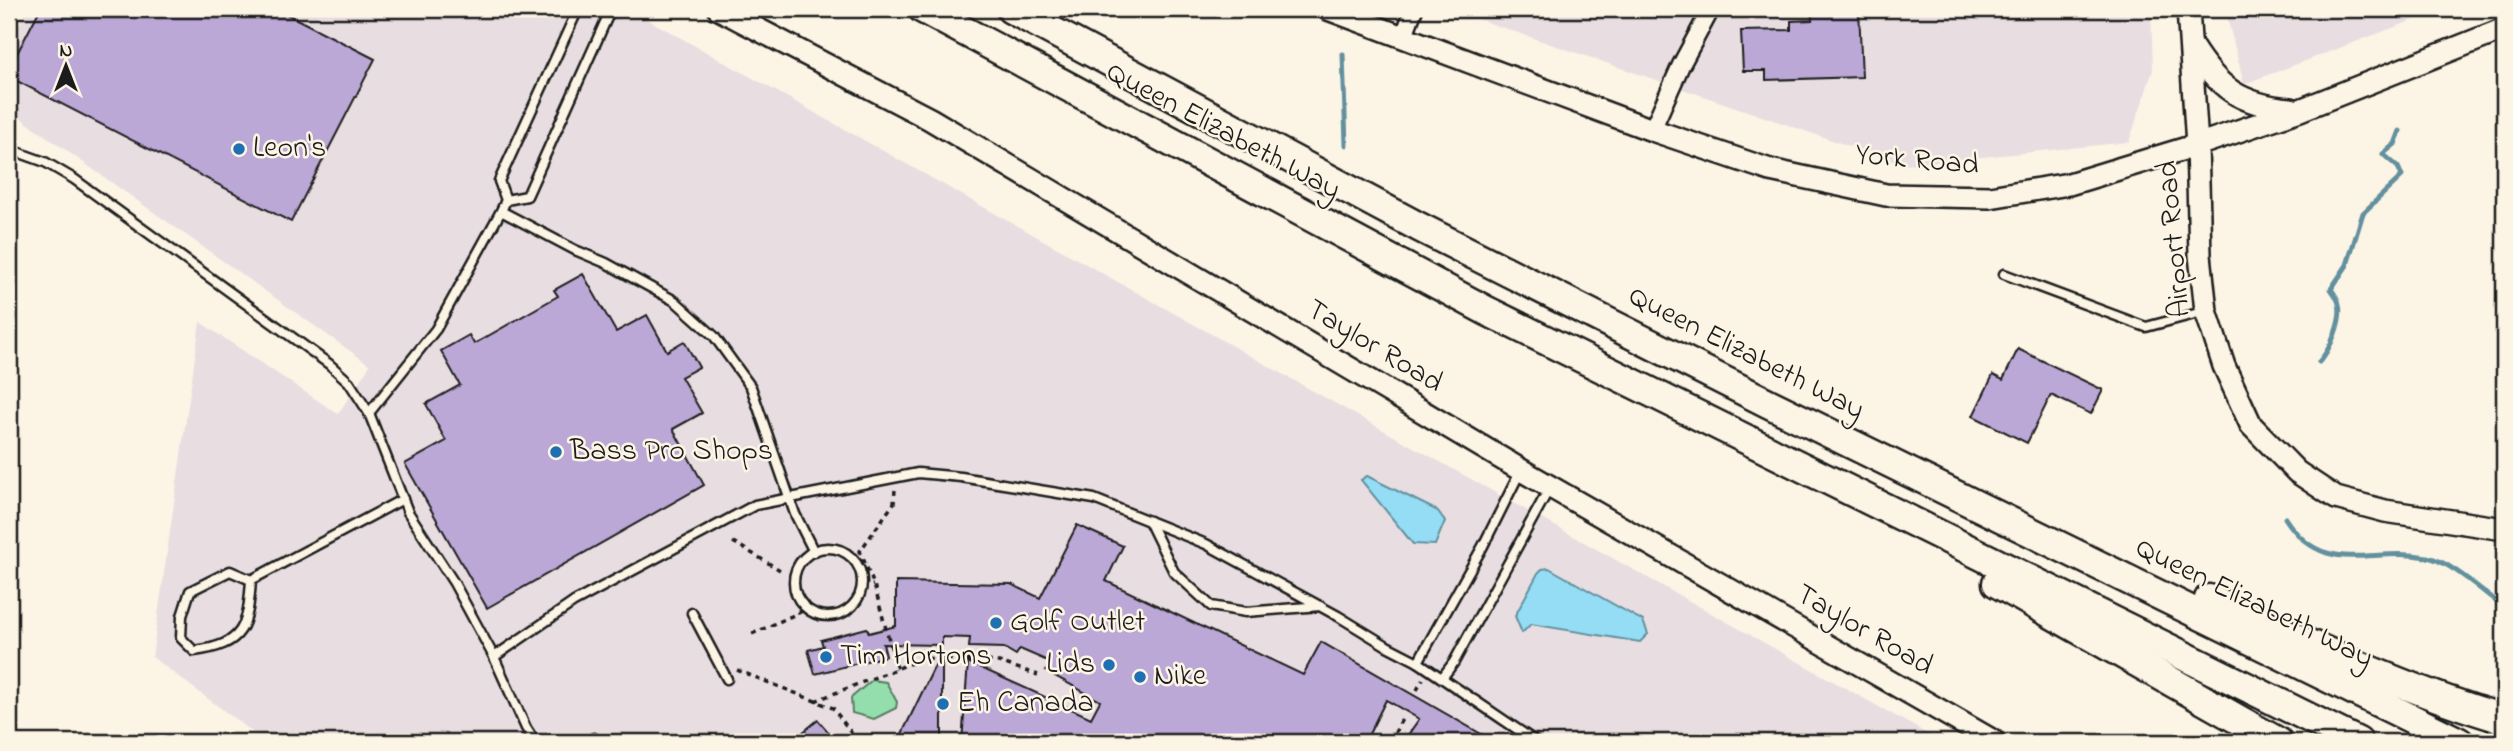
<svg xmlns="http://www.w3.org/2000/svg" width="2513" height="751" viewBox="0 0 2513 751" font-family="'Indie Flower',sans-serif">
<rect width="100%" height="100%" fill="#fcf5e5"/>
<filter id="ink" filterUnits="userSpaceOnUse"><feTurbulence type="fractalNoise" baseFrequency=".0143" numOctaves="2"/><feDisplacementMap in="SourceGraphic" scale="14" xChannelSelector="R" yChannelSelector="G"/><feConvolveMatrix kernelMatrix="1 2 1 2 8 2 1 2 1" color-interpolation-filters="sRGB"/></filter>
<g filter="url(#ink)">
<!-- built -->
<g fill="#e8dee1">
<path d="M 27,9 L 629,9 L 1942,742 L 266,742 L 152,657 L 200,322 L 338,414 L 370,365 L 9,110 L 9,43 Z"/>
<path d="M 1448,9 L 2151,9 L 2153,70 L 2129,142 L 1905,165 Z"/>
<path d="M 2225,9 L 2443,9 L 2244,84 Z"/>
</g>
<!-- green -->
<path fill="#94dead" stroke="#587d64" stroke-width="2" d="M 872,680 L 886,682 L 897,702 L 896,708 L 874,719 L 852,713 L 851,698 Z"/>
<!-- water -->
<g fill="#94ddf5" stroke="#64909e" stroke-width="2">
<path d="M 1367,476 L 1438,511 L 1445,521 L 1435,545 L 1413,544 L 1361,480 Z"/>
<path d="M 1549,568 L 1643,621 L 1648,634 L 1640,642 L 1531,624 L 1522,633 L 1515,616 L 1538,573 L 1542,569 Z"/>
</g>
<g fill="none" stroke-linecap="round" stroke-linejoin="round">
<!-- stream -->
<g stroke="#64909e" stroke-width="5">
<path d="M 1343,54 L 1346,145"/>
<path d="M 2319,362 C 2330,350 2343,320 2339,304 C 2338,299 2334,293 2331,289 L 2347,265 L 2363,213 L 2402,176 L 2398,167 L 2383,154 L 2395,144 L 2400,131"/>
<path d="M 2285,518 C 2324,579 2370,546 2427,557 C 2450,561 2484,593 2504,607"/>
</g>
</g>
<!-- building -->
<g fill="#bba8d7" stroke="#1c1c1c" stroke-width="2">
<path d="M 40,9 L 277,9 L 375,59 L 291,222 L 9,77 L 9,69 Z"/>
<path d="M 1811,9 L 1859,9 L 1862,77 L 1766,80 L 1766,71 L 1743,71 L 1741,31 L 1791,30 L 1791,21 L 1812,20 Z"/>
<path d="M 583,274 L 616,332 L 647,315 L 667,351 L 684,341 L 699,367 L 681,377 L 702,413 L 673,429 L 704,485 L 487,608 L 405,464 L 446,441 L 426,404 L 460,385 L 441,351 L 469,335 L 474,344 L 558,296 L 554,290 Z"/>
<path d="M 2018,349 L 2103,390 L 2091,414 L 2051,395 L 2027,443 L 1973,416 L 1993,375 L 2003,380 Z"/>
<path d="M 1077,525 L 1123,546 L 1106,581 L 1303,675 L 1321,642 L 1495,742 L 1403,742 L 1419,719 L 1386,700 L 1365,742 L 962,742 L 968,662 L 1091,718 L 1100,701 L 1046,671 L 1050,662 L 1020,649 L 1016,655 L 1004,648 L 969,647 L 970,638 L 942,637 L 942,645 L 883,644 L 886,656 L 815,674 L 808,650 L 823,646 L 821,640 L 867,628 L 869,633 L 896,626 L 896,582 L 1011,584 L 1040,598 Z"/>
<path d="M 942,651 L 942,742 L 898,742 Z"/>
<path d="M 818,720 L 837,742 L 791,742 Z"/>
</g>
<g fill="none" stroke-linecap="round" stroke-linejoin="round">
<!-- lane casing -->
<g stroke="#1c1c1c" stroke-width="13">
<g id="lane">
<path d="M 9,149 L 45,162 L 74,179 L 329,364 L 349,382 L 369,413 L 408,512 L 454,583 L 494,657 L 526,728 L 535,742"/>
<path d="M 506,200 L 527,196 L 611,9"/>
<path d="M 501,211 L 575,250 L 606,263 L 675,301 L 714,336 L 751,387 L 795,514 L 814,552"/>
<path d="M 2004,274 L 2146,327 L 2206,311"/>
<path d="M 369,413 L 436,329 L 501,211 L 506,200 L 499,181 L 578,9"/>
<path d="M 1149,521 L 1174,572 L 1211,606 L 1246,612 L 1320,606"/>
<circle cx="828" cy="582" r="34"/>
<path d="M 230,571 L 251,580 C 248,625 245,645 194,651 L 181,638 L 182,616 L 190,591 Z"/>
<path d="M 251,580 L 403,499"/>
<path d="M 692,613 L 727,679"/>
<path d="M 494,657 L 574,602 L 755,505 L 918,473 L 961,477 L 1094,499 L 1206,544 L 1338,616 L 1387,646 L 1418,662 L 1536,742"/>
<path d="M 1418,662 L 1483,546 L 1520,472"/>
<path d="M 1442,678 L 1454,662 L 1549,489"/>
<path d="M 587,742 L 594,738"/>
</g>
</g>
<!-- street casing -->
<g stroke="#1c1c1c" stroke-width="21">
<g id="street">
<path d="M 1403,38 L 1414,9"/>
<path d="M 1652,130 L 1681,65 L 1711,9"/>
</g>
</g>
<!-- secondary casing -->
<g stroke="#1c1c1c" stroke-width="26">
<g id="secondary">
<path d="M 719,9 L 930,119 L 1521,470 L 1995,742"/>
<path d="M 1328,9 L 1652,130 L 1770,170 L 1886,195 L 1990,197 L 2069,184 L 2197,145 L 2300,110 L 2504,29"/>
<path d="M 2188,9 L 2197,145 L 2200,255 L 2206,311 L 2224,366 L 2251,425 L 2297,472 L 2336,498 L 2385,511 L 2504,529"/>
<path d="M 2191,45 C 2217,87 2240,105 2291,109"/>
</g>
</g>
<!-- highway casing -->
<g stroke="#1c1c1c" stroke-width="33">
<g id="highway">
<path d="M 923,9 L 1487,311 L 2358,742"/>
<path d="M 1011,9 L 1419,227 L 1768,403 L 2459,742"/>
<path d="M 1997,583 L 2278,742"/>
<path d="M 2209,599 C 2306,642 2402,689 2504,719"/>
</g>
</g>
<!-- path -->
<g stroke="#1c1c1c" stroke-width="3.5" stroke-dasharray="5 5" stroke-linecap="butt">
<path d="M 895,490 L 894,503 L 860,551 L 874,585 L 897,669"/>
<path d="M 733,542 L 780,570"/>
<path d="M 862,587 L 873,585"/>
<path d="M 752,634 L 807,609"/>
<path d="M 737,670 L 833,708 L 858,742"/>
<path d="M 1417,690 L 1423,679"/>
<path d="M 815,701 L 924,658 L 999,662 L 1038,675"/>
<path d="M 1390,742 L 1402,719"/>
</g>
<!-- lane -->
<use href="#lane" stroke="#fcf5e5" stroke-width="8"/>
<!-- street -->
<use href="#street" stroke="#fcf5e5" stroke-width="16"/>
<!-- secondary -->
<use href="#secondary" stroke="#fcf5e5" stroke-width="21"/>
<!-- highway -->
<use href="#highway" stroke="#fcf5e5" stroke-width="28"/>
</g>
</g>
<!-- markers -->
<g fill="#1f6fb2" stroke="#fcf5e5" stroke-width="2.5">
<circle cx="239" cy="149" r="7"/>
<circle cx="556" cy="452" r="7"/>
<circle cx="996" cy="623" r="7"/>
<circle cx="826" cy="657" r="7"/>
<circle cx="1109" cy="665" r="7"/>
<circle cx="1140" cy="677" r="7"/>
<circle cx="943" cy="704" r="7"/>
</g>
<g text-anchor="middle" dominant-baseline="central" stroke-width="5" stroke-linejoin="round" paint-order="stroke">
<!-- street labels -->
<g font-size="30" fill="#1c1c1c" stroke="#fcf5e5">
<text transform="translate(1223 132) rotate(28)">Queen Elizabeth Way</text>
<text transform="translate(1917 161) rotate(5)">York Road</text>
<text transform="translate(2175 239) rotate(-95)">Airport Road</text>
<text transform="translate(1374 347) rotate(31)">Taylor Road</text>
<text transform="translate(1746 354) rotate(27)">Queen Elizabeth Way</text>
<text transform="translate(2254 604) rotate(26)">Queen Elizabeth Way</text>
<text transform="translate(1864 631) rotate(30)">Taylor Road</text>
</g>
<!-- poi labels -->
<g font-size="30" fill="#1c1c1c" stroke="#fcf5e5" text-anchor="start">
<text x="253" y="149">Leon's</text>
<text x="570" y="452">Bass Pro Shops</text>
<text x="1010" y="623">Golf Outlet</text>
<text x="840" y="657">Tim Hortons</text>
<text x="1095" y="665" text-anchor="end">Lids</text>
<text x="1154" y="677">Nike</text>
<text x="957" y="704">Eh Canada</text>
</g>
</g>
<!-- margin -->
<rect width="2513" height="751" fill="none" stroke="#fcf5e5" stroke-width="35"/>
<rect x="18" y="18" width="2478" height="716" fill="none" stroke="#1c1c1c" stroke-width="2.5" filter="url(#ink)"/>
<!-- north arrow -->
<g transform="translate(66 66)" stroke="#fcf5e5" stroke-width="5" paint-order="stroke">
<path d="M0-5L12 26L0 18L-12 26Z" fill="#1c1c1c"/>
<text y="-10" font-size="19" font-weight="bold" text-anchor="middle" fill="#1c1c1c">N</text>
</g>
</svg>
